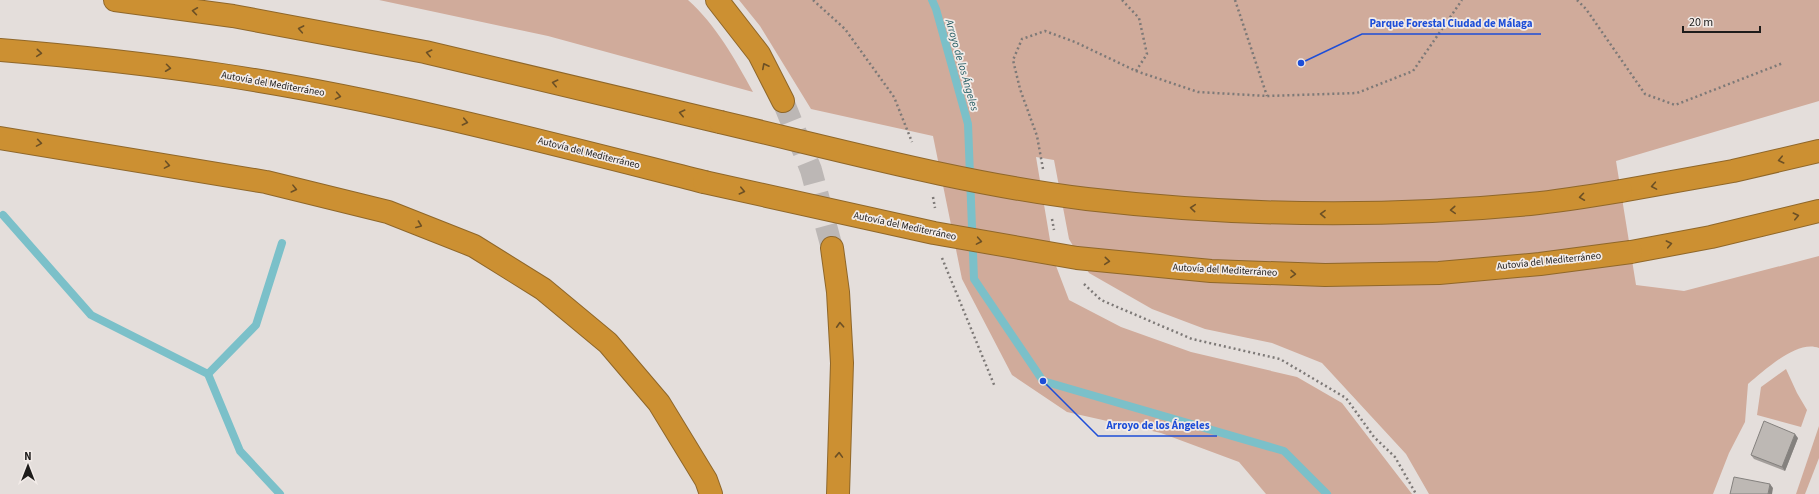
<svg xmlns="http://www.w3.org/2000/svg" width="1819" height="494" viewBox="0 0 1819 494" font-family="'Source Sans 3',sans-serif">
<rect width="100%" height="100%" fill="#e4dedb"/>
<!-- green -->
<g fill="#d0ab9b">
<path d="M 379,0 L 688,0 C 716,25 735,59 753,92 L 548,36 Z"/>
<path d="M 739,0 L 1819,0 L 1819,101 L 1616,161 L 1636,285 L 1684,291 L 1819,256 L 1819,348 C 1797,339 1764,371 1748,384 L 1745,422 L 1729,453 L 1713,494 L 1429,494 L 1406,454 L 1322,363 L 1272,343 L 1205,329 L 1152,309 L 1089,273 L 1069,239 L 1054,160 L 1036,157 L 1053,258 L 1069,300 L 1121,327 L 1191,352 L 1297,377 L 1342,403 L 1412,494 L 1266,494 L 1239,462 L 1161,433 L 1067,412 L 1012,375 L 962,279 L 933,136 L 811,109 L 760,26 Z"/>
<path d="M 1786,369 L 1797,393 L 1807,410 L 1801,427 L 1757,415 L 1761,387 Z"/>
<path d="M 1819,426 L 1819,458 L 1805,494 L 1796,494 Z"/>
</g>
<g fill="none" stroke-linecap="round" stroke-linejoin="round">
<!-- stream -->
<g stroke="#7bc0c9" stroke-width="8">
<path d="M 932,0 L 936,9 L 968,124 L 974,279 L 1043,381 L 1284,451 L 1327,494"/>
<path d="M 3,215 L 91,315 L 208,374 L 240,451 L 280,494"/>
<path d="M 208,374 L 256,325 L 282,243"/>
</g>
<!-- highway-tunnel -->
<path stroke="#bcb7b5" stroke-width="22" stroke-dasharray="22 11" stroke-linecap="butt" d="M 783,101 L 811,170 L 832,248"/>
<!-- highway casing -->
<g stroke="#8f672a" stroke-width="24">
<g id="highway">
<path d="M 115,0 L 233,16 L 425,52 L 720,122"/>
<path d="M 717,0 L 759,54 L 783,101"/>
<path d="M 0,50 C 74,56 148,64 222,75 C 384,99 545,142 704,182"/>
<path d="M 0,138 L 266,182 L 388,212 L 474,246 L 543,289 L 608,343 L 659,403 L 706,480 L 711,494"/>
<path d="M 1621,191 L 1733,171 L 1819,151"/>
<path d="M 832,248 L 838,292 L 842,363 L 838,494"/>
<path d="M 1631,252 L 1711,237 L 1819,211"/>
</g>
</g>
<!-- path -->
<g stroke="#7d7977" stroke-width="2.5" stroke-dasharray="2 3" stroke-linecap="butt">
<path d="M 813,0 L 845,29 L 894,97 L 912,142"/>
<path d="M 1122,0 L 1139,18 L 1147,54 L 1136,71"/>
<path d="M 1235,0 L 1267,96"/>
<path d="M 1577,0 L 1586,9 L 1645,94 L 1675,105 L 1783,63"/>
<path d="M 1043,169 L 1037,136 L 1020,89 L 1013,60 L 1022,39 L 1045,31 L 1075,42 L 1136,71 L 1198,92 L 1267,96 L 1357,93 L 1413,71 L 1462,0"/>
<path d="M 933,197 L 935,208"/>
<path d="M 1052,219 L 1054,230"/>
<path d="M 942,258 L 995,387"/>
<path d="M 1084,284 L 1101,300 L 1192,339 L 1280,359 L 1346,398 L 1374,437 L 1395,457 L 1416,494"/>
</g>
<!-- highway -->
<use href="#highway" stroke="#cc9032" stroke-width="22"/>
<!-- highway-bridge casing -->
<g stroke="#8f672a" stroke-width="24" stroke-linecap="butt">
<g id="highway-bridge">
<path d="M 720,122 C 840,150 964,184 1087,199 C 1234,216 1383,218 1530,204 C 1560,201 1591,196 1621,191"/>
<path d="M 704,182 L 934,233 L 1077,258 L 1211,271 L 1325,275 L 1439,273 L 1540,264 L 1631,252"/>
</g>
</g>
<!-- highway-bridge -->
<use href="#highway-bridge" stroke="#cc9032" stroke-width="22"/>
</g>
<!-- wall -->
<path fill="#a39e9b" d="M 1798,438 L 1785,471 L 1754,459 L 1751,455 Z"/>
<!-- shaded-wall -->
<g fill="#84817e">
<path d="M 1795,434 L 1798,438 L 1785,471 L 1782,467 Z"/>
<path d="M 1770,484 L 1773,488 L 1772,494 L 1768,494 Z"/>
</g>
<!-- building -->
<g fill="#bdb8b4" stroke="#84817e">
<path d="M 1764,421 L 1795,434 L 1782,467 L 1751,455 Z"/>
<path d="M 1734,477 L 1770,484 L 1768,494 L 1730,494 Z"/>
</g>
<!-- one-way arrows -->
<defs><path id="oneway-chevron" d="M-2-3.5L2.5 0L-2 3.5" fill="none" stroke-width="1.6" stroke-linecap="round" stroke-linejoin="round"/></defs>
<g stroke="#6c5025">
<use href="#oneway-chevron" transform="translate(195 11) rotate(-172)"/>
<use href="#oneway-chevron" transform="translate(301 29) rotate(-169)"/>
<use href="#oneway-chevron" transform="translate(39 53) rotate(5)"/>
<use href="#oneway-chevron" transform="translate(429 53) rotate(-167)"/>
<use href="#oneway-chevron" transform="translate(765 66) rotate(-117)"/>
<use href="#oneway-chevron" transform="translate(168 68) rotate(7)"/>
<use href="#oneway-chevron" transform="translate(555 83) rotate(-167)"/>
<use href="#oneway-chevron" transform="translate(338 96) rotate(10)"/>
<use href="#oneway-chevron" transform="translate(682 113) rotate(-167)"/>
<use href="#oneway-chevron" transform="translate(465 122) rotate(12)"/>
<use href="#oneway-chevron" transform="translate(39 143) rotate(9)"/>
<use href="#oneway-chevron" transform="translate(1781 160) rotate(167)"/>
<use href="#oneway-chevron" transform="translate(167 165) rotate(10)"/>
<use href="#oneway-chevron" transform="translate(1654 186) rotate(170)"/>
<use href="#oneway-chevron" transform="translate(294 189) rotate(14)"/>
<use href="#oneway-chevron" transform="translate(742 191) rotate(13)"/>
<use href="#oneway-chevron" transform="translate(1582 197) rotate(172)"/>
<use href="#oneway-chevron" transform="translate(1193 208) rotate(-175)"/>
<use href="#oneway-chevron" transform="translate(1453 210) rotate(176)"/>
<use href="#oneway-chevron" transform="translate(1323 214) rotate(-179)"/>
<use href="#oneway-chevron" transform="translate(1796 216) rotate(-13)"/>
<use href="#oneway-chevron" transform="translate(419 225) rotate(21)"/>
<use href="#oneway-chevron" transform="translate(979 241) rotate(10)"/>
<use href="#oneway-chevron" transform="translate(1669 244) rotate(-11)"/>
<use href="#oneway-chevron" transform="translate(1107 261) rotate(5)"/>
<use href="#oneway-chevron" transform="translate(1293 274) rotate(2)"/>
<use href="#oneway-chevron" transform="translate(840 325) rotate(-93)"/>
<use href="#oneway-chevron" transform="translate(839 455) rotate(-88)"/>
</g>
<g text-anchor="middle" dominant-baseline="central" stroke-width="3.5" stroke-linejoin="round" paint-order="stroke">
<!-- street labels -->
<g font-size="10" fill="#1e1c1b" stroke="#f2ebe8">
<text transform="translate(273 84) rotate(10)">Autovía del Mediterráneo</text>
<text transform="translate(589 153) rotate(14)">Autovía del Mediterráneo</text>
<text transform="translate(905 226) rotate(12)">Autovía del Mediterráneo</text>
<text transform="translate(1549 261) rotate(-6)">Autovía del Mediterráneo</text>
<text transform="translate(1225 270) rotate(3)">Autovía del Mediterráneo</text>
</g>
<!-- water labels -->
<g font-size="11" font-style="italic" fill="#1e585f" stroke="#f2ebe8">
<text transform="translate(962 65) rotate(74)">Arroyo de los Ángeles</text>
</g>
</g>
<!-- callouts -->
<path fill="none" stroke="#1d4ed8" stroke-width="1.5" d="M1301 63L1362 34H1541M1043 381L1098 436H1217"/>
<g fill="#1d4ed8" stroke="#f2ebe8" stroke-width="1.5">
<circle cx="1301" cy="63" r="4"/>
<circle cx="1043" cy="381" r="4"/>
</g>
<g font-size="11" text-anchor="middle" font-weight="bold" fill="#1d4ed8" stroke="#f2ebe8" stroke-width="3.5" stroke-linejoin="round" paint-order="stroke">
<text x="1451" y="27">Parque Forestal Ciudad de Málaga</text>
<text x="1158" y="429">Arroyo de los Ángeles</text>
</g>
<!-- north arrow -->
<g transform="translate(28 466)" stroke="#f2ebe8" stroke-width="3" paint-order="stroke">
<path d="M0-3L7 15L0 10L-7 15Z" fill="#1e1c1b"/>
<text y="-6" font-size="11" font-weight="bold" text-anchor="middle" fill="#1e1c1b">N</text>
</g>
<!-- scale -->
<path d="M1683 26v6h77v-6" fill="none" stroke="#1e1c1b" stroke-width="2"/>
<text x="1689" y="26" font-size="12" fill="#1e1c1b" stroke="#f2ebe8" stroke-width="3" paint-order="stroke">20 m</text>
</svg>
